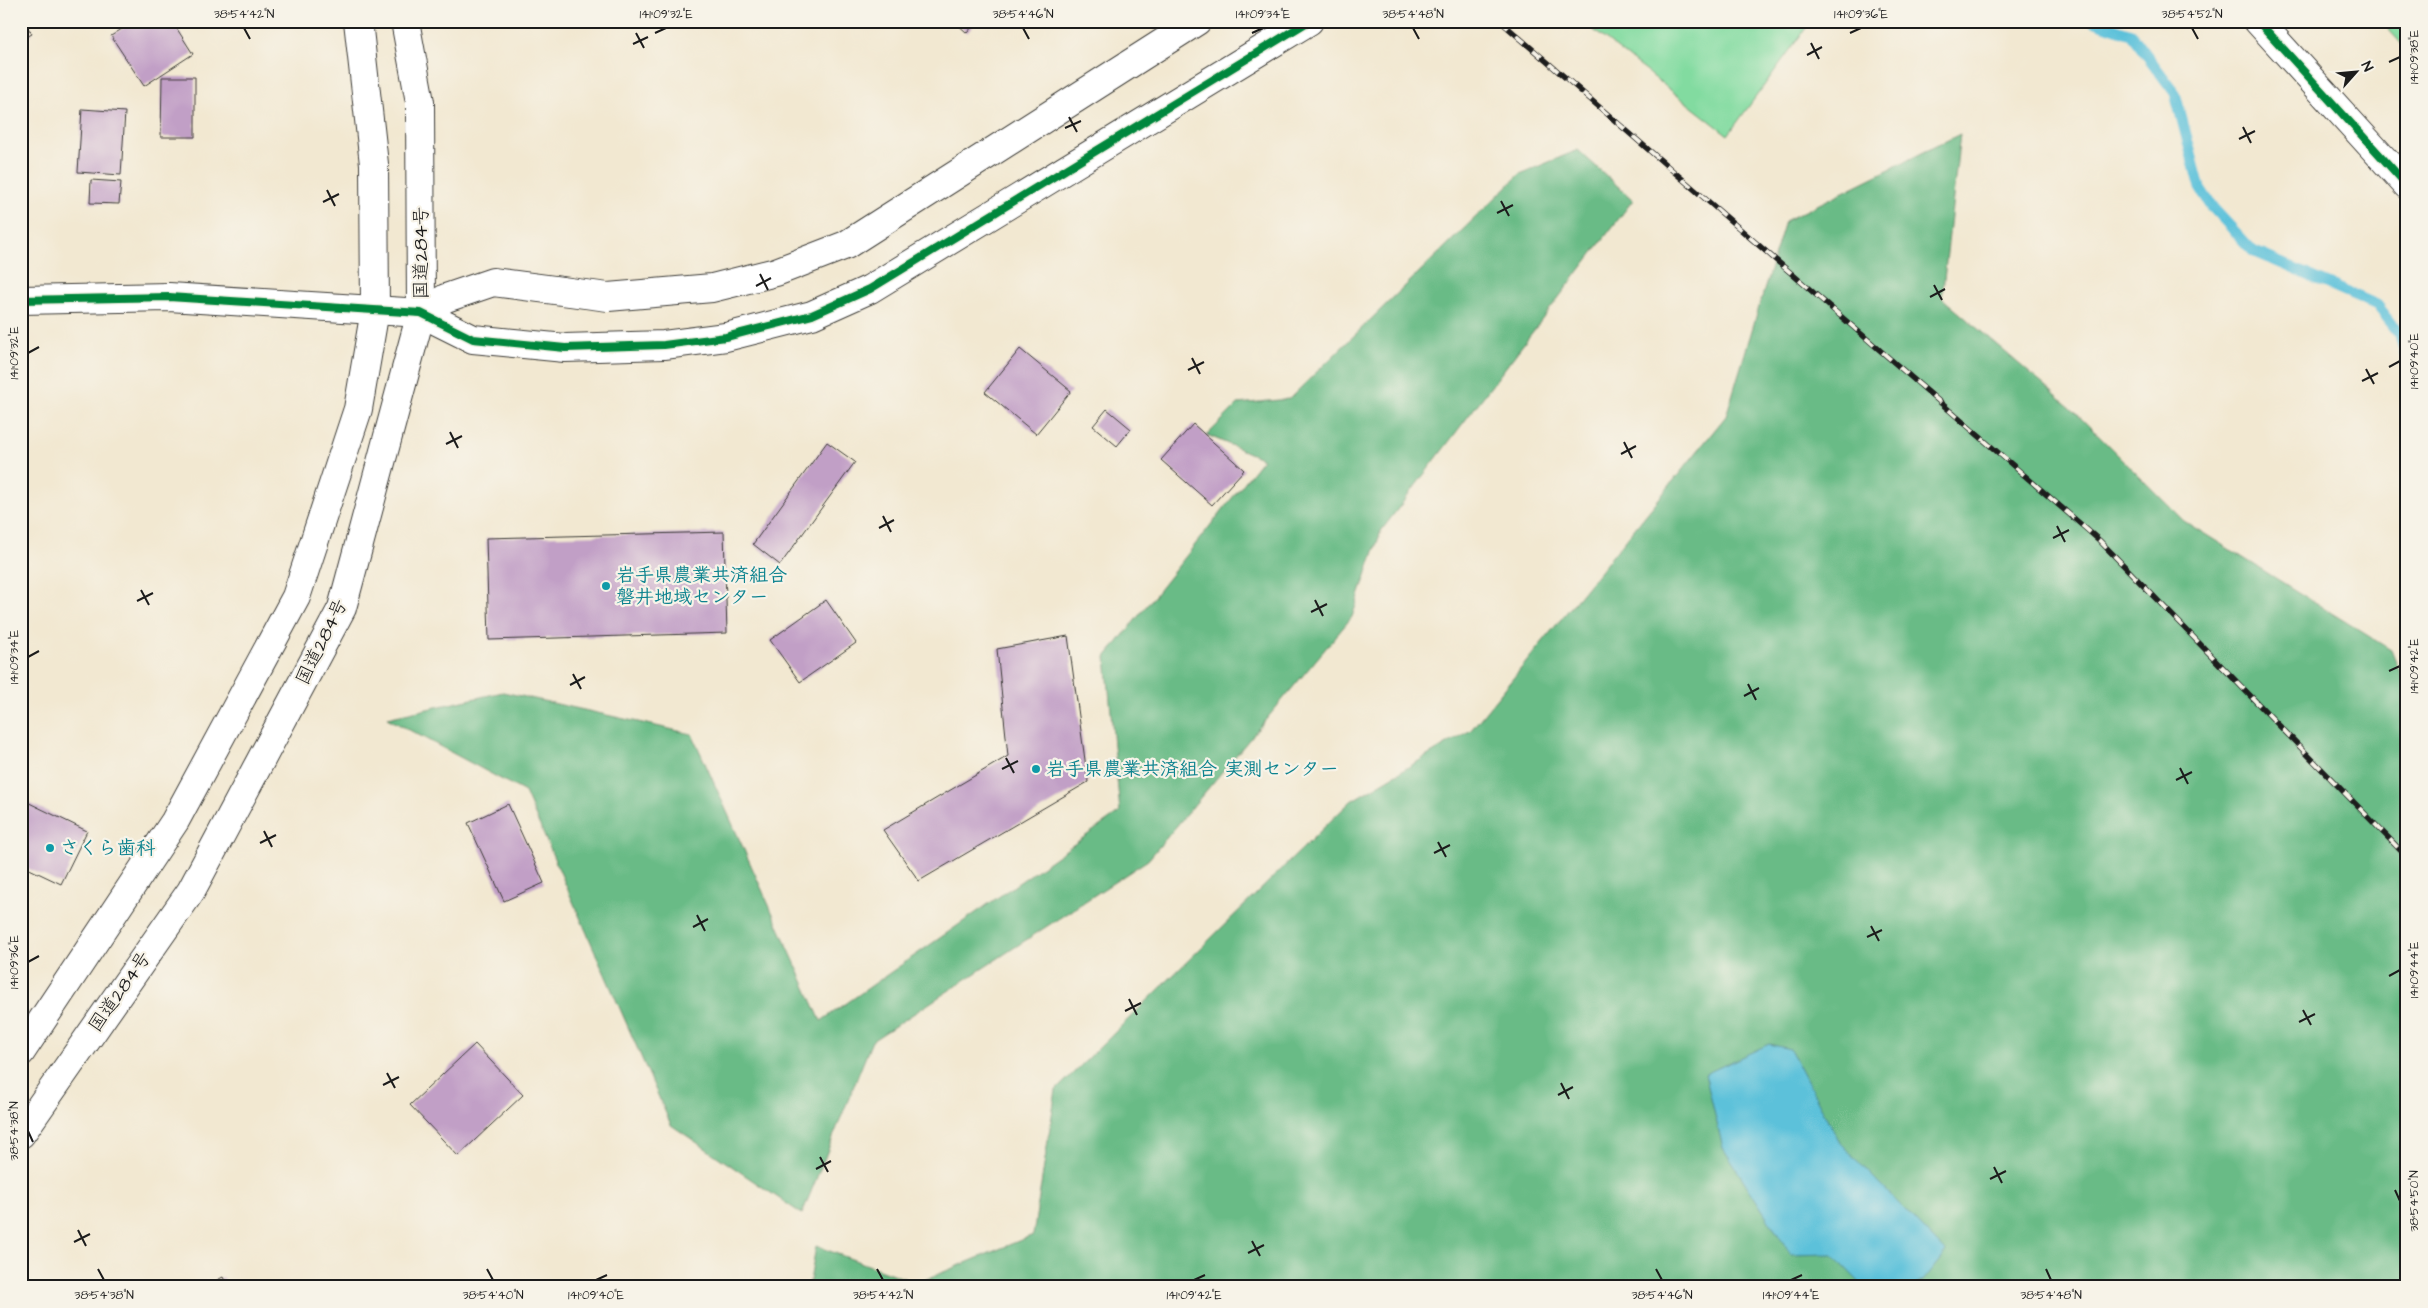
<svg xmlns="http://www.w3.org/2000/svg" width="2428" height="1308" viewBox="0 0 2428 1308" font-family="'Architects Daughter','Klee One',sans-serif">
<rect width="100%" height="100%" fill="#f7f3e8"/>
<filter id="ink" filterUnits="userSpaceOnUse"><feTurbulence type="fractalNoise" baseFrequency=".02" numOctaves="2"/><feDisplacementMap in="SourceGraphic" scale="10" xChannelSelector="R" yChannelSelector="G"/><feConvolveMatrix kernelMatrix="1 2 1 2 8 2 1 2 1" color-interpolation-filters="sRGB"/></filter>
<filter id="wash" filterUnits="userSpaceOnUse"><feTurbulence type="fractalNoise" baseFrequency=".0096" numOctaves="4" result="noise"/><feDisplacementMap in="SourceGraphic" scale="20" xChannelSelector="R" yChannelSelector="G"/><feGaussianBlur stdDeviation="1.12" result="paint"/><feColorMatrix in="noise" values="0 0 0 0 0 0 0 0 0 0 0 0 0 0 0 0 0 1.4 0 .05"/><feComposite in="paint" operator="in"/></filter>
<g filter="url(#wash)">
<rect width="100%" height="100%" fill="#f2e8d1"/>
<!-- green -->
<g fill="#82dba0" stroke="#4f7c5e">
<path d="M 1582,21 L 1811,21 L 1728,135 Z"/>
<path d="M 2381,21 L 2407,21 L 2407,50 Z"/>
</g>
<!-- forest -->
<g fill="#69bb86" stroke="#426c51">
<path d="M 1960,134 L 1942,298 L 2073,410 L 2184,521 L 2391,650 L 2407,690 L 2407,1287 L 809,1287 L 816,1246 L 917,1283 L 1033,1235 L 1056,1090 L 1351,801 L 1471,730 L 1726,416 L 1785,221 Z"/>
<path d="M 1578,150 L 1633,200 L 1381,531 L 1352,617 L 1148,860 L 872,1041 L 802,1214 L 671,1125 L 525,792 L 387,718 L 503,692 L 692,734 L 821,1021 L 1120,812 L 1106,657 L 1263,459 L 1207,435 L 1238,404 L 1289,399 L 1520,174 Z"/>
</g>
<!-- water -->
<path fill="#5cc1da" stroke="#3c6e7b" d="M 1769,1044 L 1790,1049 L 1840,1143 L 1946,1252 L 1923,1281 L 1912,1287 L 1864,1287 L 1832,1254 L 1791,1255 L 1723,1148 L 1705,1074 Z"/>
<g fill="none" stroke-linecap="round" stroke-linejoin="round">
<!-- stream -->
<path stroke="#5cc1da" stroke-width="11" d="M 2093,21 L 2131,34 L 2175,93 L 2200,188 L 2213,208 L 2253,251 L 2377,305 L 2400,334 L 2407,361"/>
</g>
<g id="blocks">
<!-- building -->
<g fill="#c19fc6">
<path d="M 21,21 L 24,21 L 32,34 L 21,40 Z"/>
<path d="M 134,21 L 172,21 L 193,54 L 144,86 L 111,36 Z"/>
<path d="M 954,21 L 977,21 L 967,33 Z"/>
<path d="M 162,77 L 195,77 L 195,137 L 161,137 Z"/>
<path d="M 82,109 L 125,112 L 121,175 L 78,172 Z"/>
<path d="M 91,180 L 121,182 L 119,204 L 90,203 Z"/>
<path d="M 1020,349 L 1071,391 L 1036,434 L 985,392 Z"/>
<path d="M 1107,409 L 1131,429 L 1117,446 L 1093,426 Z"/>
<path d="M 1193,424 L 1244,470 L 1212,505 L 1161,460 Z"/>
<path d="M 827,442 L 855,462 L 780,565 L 753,544 Z"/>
<path d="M 724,532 L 727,633 L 489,640 L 486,538 Z"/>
<path d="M 826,600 L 856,643 L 800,682 L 770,640 Z"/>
<path d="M 1068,636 L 1088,782 L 919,881 L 883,830 L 1008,756 L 997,649 Z"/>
<path d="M 21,799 L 87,831 L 61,884 L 21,865 Z"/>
<path d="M 508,804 L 544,883 L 504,901 L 468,823 Z"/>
<path d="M 475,1044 L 523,1095 L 458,1156 L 410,1105 Z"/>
<path d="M 223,1277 L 228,1287 L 204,1287 Z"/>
</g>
</g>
</g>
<g filter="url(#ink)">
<use href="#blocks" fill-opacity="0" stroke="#3c3b37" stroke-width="1"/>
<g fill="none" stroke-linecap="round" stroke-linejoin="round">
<!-- minor casing -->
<g stroke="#3c3b37" stroke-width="30">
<g id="minor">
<path d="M 2258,21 L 2407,185"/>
<path d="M 21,300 L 169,297 L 421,313 L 473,339 L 565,348 L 664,345 L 726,337 L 812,315 L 870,289 L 1309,21"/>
<path d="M 421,313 L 446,298 L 493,282 L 608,297 L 712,288 L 776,272 L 846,245 L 1197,21"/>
</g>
</g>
<!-- highway casing -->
<g stroke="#3c3b37" stroke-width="30">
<g id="highway">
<path d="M 21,1052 L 175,821 L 296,597 L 358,409 L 375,310 L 374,164 L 358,21"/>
<path d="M 21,1134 L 191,891 L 342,608 L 421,313 L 420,102 L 405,21"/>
</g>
</g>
<!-- minor -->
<use href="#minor" stroke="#fff" stroke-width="28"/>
<!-- highway -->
<use href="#highway" stroke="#fff" stroke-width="28"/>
<!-- rail casing -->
<g stroke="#1c1c1c" stroke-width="5.5">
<path id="rail" d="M 1500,21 L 2099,540 L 2407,857"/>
</g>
<!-- rail -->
<use href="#rail" stroke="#f7f3e8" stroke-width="4" stroke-dasharray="11" stroke-linecap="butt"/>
<!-- cycleway casing -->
<g stroke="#f7f3e8" stroke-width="11">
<g id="cycleway">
<path d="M 2258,21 L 2407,185"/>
<path d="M 21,300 L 169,297 L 421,313 L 473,339 L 565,348 L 664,345 L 726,337 L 812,315 L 870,289 L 1309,21"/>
</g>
</g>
<!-- cycleway -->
<use href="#cycleway" stroke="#00873e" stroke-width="8"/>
</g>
</g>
<!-- ticks -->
<path fill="none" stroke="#1c1c1c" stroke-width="2" d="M 244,28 L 250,39M 1023,28 L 1029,39M 1413,28 L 1419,39M 2192,28 L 2198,39M 636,33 L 644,48M 655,33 L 666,28M 1252,33 L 1263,28M 1850,33 L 1861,28M 1811,43 L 1819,59M 633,44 L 648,37M 1807,55 L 1822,47M 2389,62 L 2400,57M 1069,117 L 1077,132M 2243,127 L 2251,143M 1065,128 L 1081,121M 2239,139 L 2255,131M 327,190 L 335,206M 1501,201 L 1509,216M 323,202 L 339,194M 1497,213 L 1513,205M 760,274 L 768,290M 1934,285 L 1942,300M 756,286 L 771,278M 1930,297 L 1945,289M 28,353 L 39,347M 1192,358 L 1200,374M 2389,367 L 2400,361M 2366,369 L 2374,384M 1188,370 L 1204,362M 2362,381 L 2378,373M 450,432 L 458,448M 1624,442 L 1632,458M 446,444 L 462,436M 1621,454 L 1636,446M 883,516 L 891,532M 2057,526 L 2065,542M 879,528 L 894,520M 2053,538 L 2069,530M 141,590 L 149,605M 1315,600 L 1323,616M 137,601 L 153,593M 1311,612 L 1327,604M 28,657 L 39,651M 2389,671 L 2400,666M 573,674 L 581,689M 1748,684 L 1756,700M 570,685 L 585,677M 1744,696 L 1759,688M 1006,758 L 1014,773M 2180,768 L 2188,784M 1002,769 L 1018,761M 2176,780 L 2192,772M 264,831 L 272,847M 1438,842 L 1446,857M 260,843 L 276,835M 1434,853 L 1450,845M 697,915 L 705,931M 1871,926 L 1879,941M 693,927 L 708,919M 1867,937 L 1882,930M 28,962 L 39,956M 2389,976 L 2400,970M 1129,999 L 1137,1015M 2303,1010 L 2311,1025M 1125,1011 L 1141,1003M 2299,1022 L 2315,1014M 387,1073 L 395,1088M 1561,1083 L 1569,1099M 383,1085 L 399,1077M 1558,1095 L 1573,1087M 28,1131 L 33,1142M 820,1157 L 828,1172M 1994,1167 L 2002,1183M 816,1169 L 831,1161M 1990,1179 L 2006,1171M 2395,1190 L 2400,1201M 78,1230 L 86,1246M 1252,1241 L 1260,1256M 74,1242 L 90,1234M 1248,1253 L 1264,1245M 98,1269 L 104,1280M 487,1269 L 493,1280M 877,1269 L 883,1280M 1656,1269 L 1662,1280M 2046,1269 L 2051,1280M 596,1280 L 607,1275M 1194,1280 L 1205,1275M 1791,1280 L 1802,1275"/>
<!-- markers -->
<g fill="#0f9aa8" stroke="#f7f3e8" stroke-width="2">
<circle cx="606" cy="586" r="5"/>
<circle cx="1036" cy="769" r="5"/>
<circle cx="50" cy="848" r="5"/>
</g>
<g text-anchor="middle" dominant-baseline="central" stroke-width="4.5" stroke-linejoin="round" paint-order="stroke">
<!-- street labels -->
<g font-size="19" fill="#1c1c1c" stroke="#f7f3e8">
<text transform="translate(421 253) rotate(-90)">国道284号</text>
<text transform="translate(322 642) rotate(-64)">国道284号</text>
<text transform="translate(120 992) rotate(-55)">国道284号</text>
</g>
<!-- culture labels -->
<g font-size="19" font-weight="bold" fill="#0d838f" stroke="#f7f3e8" text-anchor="start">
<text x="616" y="575">岩手県農業共済組合<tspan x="616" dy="22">磐井地域センター</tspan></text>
<text x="1046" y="769">岩手県農業共済組合 実測センター</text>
<text x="60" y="848">さくら歯科</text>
</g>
</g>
<!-- margin -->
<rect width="2428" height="1308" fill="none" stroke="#f7f3e8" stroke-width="55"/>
<!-- north arrow -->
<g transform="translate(2356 72) rotate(63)" stroke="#f7f3e8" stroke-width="4" paint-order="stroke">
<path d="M0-4L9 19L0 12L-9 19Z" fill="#1c1c1c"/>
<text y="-8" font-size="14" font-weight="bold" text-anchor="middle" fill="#1c1c1c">N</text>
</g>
<rect x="28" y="28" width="2372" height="1252" fill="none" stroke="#1c1c1c" stroke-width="2"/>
<g font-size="12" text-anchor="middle" fill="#1c1c1c">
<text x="244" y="18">38°54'42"N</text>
<text x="666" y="18">141°09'32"E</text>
<text x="1023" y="18">38°54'46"N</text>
<text x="1263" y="18">141°09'34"E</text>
<text x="1413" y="18">38°54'48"N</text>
<text x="1861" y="18">141°09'36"E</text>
<text x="2192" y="18">38°54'52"N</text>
<text transform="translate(2414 57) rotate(-90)" y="4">141°09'38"E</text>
<text transform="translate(14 353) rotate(-90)" y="4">141°09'32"E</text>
<text transform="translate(2414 361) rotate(-90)" y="4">141°09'40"E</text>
<text transform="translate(14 657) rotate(-90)" y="4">141°09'34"E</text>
<text transform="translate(2414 666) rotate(-90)" y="4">141°09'42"E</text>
<text transform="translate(14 962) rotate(-90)" y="4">141°09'36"E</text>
<text transform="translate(2414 970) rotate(-90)" y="4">141°09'44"E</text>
<text transform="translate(14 1131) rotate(-90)" y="4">38°54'38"N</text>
<text transform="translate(2414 1201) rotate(-90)" y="4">38°54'50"N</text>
<text x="104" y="1299">38°54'38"N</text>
<text x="493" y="1299">38°54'40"N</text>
<text x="596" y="1299">141°09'40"E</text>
<text x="883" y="1299">38°54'42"N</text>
<text x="1194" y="1299">141°09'42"E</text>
<text x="1662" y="1299">38°54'46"N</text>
<text x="1791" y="1299">141°09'44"E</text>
<text x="2051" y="1299">38°54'48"N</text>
</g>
</svg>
